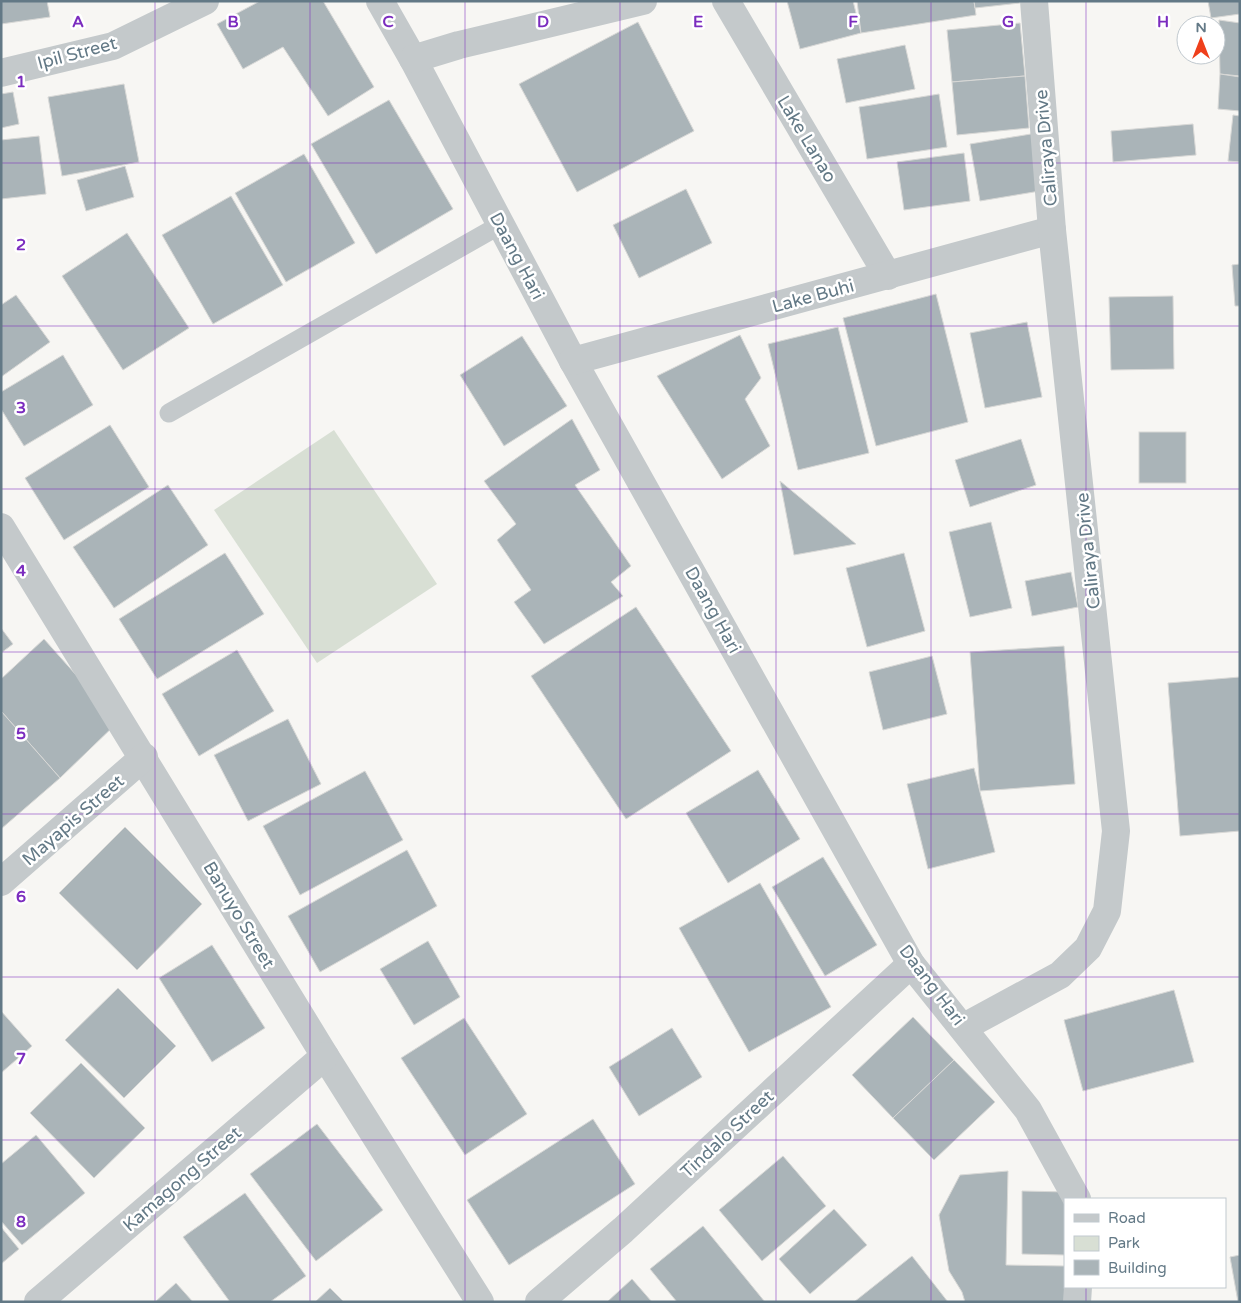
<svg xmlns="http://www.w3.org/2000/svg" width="1241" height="1303" viewBox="0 0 1241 1303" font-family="'Varela Round',sans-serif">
<rect width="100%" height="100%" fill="#f7f6f3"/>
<!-- green -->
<path fill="#d8dfd4" d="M 334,430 L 437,584 L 317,663 L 214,510 Z"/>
<!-- building -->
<g fill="#aab4b8" stroke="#d8d8d6">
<path d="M 1,1 L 47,1 L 50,17 L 1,24 Z"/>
<path d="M 260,1 L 323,1 L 374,87 L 328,116 L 283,47 L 243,69 L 217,24 Z"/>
<path d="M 787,1 L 853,1 L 861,33 L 800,49 Z"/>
<path d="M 857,1 L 974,1 L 976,15 L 861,33 Z"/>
<path d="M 974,1 L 1019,1 L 1020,3 L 975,8 Z"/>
<path d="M 1208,1 L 1240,1 L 1240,14 L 1211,18 Z"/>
<path d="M 1219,20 L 1240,23 L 1240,76 L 1220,74 Z"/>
<path d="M 638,22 L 694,131 L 577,192 L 519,84 Z"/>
<path d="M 1020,23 L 1025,76 L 952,82 L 947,30 Z"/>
<path d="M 905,45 L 915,89 L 846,103 L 837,59 Z"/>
<path d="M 1220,74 L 1240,77 L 1240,111 L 1218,109 Z"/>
<path d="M 1025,76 L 1029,128 L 957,135 L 952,82 Z"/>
<path d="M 124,84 L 139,162 L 62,176 L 48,97 Z"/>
<path d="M 13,92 L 19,124 L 1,128 L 1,94 Z"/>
<path d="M 939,94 L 947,147 L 867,159 L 859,107 Z"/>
<path d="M 389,100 L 453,209 L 376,254 L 311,144 Z"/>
<path d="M 1233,115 L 1240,116 L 1240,162 L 1228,161 Z"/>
<path d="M 1193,124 L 1196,155 L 1113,162 L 1111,131 Z"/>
<path d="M 1037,133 L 1046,190 L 980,201 L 970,144 Z"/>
<path d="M 39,136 L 46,194 L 1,199 L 1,140 Z"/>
<path d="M 964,153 L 970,201 L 904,210 L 897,162 Z"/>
<path d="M 304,154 L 355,243 L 286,282 L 235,193 Z"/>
<path d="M 125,166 L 134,197 L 86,211 L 77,180 Z"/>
<path d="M 686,189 L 712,243 L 639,278 L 613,225 Z"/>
<path d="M 231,196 L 283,285 L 213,324 L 162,235 Z"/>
<path d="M 127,233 L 189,328 L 123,370 L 62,276 Z"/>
<path d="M 1240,264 L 1240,306 L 1235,306 L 1232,265 Z"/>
<path d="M 936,294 L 968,422 L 876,446 L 843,318 Z"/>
<path d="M 16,295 L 50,342 L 1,377 L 1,305 Z"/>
<path d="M 1173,296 L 1174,369 L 1111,370 L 1109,297 Z"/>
<path d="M 1027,322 L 1042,397 L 985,408 L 970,333 Z"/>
<path d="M 838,327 L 869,453 L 798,470 L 768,344 Z"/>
<path d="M 740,335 L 761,378 L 745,399 L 770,446 L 722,479 L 657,376 Z"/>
<path d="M 522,336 L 567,406 L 504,446 L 460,375 Z"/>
<path d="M 63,355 L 93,405 L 24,446 L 1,409 L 1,392 Z"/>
<path d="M 572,419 L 600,470 L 575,485 L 631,566 L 611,582 L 623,596 L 544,644 L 514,602 L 531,590 L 497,540 L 516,524 L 484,481 Z"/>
<path d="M 110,425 L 149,487 L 64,540 L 25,478 Z"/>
<rect x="1139" y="432" width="47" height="51"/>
<path d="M 1021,439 L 1036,485 L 970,507 L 955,460 Z"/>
<path d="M 780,481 L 856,544 L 794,555 Z"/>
<path d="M 168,485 L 208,545 L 114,608 L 73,547 Z"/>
<path d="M 991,522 L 1012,608 L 970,617 L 949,532 Z"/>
<path d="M 225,553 L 264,614 L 157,679 L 119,619 Z"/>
<path d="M 904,553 L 925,631 L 867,647 L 846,568 Z"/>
<path d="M 1071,572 L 1078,607 L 1032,616 L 1025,581 Z"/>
<path d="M 636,607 L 731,751 L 626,819 L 531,676 Z"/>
<path d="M 1,628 L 13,644 L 1,653 Z"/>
<path d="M 44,639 L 118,722 L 60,778 L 1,711 L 1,679 Z"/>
<path d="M 1064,646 L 1075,784 L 980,791 L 970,652 Z"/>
<path d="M 237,650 L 274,711 L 199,756 L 162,694 Z"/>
<path d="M 932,656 L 947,714 L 883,730 L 869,672 Z"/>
<path d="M 1240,677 L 1240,831 L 1180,836 L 1168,683 Z"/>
<path d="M 1,711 L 60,778 L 1,829 Z"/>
<path d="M 288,719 L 321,784 L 248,821 L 214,755 Z"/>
<path d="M 974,768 L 995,852 L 928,869 L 907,784 Z"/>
<path d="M 758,770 L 800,839 L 728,883 L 686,813 Z"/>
<path d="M 365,771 L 403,840 L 300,895 L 263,826 Z"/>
<path d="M 125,827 L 202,904 L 137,970 L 59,893 Z"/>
<path d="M 407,850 L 437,906 L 320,972 L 288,916 Z"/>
<path d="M 823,857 L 877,945 L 825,976 L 772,887 Z"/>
<path d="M 760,883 L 831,1007 L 749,1052 L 679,928 Z"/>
<path d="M 428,941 L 460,997 L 414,1025 L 380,969 Z"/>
<path d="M 212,945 L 265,1028 L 212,1062 L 159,978 Z"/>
<path d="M 118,988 L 176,1046 L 124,1098 L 65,1040 Z"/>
<path d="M 1174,990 L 1194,1062 L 1083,1091 L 1064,1020 Z"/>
<path d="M 1,1011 L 32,1046 L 1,1073 Z"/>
<path d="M 913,1017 L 954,1060 L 893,1118 L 852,1075 Z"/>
<path d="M 464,1018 L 527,1114 L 465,1155 L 401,1058 Z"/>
<path d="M 672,1028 L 702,1077 L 639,1116 L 609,1067 Z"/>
<path d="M 954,1060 L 995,1102 L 934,1160 L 893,1118 Z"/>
<path d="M 81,1063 L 145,1128 L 94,1178 L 30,1113 Z"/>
<path d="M 593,1119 L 635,1184 L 509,1265 L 467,1200 Z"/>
<path d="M 317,1124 L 383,1210 L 316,1261 L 250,1174 Z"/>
<path d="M 36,1135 L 85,1193 L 22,1245 L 1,1221 L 1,1164 Z"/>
<path d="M 783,1156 L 826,1206 L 762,1261 L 719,1210 Z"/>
<path d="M 1008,1171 L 1006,1265 L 1065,1266 L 1065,1287 L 1071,1302 L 965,1302 L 962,1292 L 949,1271 L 939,1215 L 960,1175 Z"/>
<path d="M 1022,1191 L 1067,1192 L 1065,1199 L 1065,1255 L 1022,1254 Z"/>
<path d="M 245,1193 L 306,1276 L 270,1302 L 230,1302 L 183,1237 Z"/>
<path d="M 834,1209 L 867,1245 L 810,1294 L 779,1259 Z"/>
<path d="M 703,1226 L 765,1302 L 677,1302 L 650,1269 Z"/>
<path d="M 1,1227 L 19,1249 L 1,1264 Z"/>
<path d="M 1240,1255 L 1240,1302 L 1238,1302 L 1230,1257 Z"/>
<path d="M 912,1256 L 948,1302 L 854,1302 Z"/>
<path d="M 632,1279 L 652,1302 L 607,1302 Z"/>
<path d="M 176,1283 L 193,1302 L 155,1302 Z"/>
<path d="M 330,1288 L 344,1302 L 315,1302 Z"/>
</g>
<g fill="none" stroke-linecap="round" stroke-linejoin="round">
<!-- lane -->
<path stroke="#c4c9cb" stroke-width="19" d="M 169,413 L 500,225"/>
<!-- street -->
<g stroke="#c4c9cb" stroke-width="28">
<path d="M 380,1 L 413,59 L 573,361 L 911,964 L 1028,1110 L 1077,1199"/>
<path d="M 726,1 L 888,276"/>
<path d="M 413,59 L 459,45 L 643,1"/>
<path d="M 1,73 L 113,46 L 205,1"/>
<path d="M 573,361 L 1052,230"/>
<path d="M 1,527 L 325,1056 L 480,1302"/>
<path d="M 1,882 L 144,757"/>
<path d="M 964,1027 L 1060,975 L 1088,948 L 1107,911 L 1116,831 L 1052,230 L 1034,1"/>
<path d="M 38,1302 L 325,1056"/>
<path d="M 539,1302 L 623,1230 L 911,964"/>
<path d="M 1077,1302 L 1078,1287"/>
</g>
</g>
<!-- grid -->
<path fill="none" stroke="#7b2cbf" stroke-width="1" stroke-opacity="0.55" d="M 155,1 L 155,1302M 310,1 L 310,1302M 465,1 L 465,1302M 620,1 L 620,1302M 776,1 L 776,1302M 931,1 L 931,1302M 1086,1 L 1086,1199M 1,163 L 1240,163M 1,326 L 1240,326M 1,489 L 1240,489M 1,652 L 1240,652M 1,814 L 1240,814M 1,977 L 1240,977M 1,1140 L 1240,1140M 1086,1287 L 1086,1302"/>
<g text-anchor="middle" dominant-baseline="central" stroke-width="5" stroke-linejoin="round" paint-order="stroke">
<!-- street labels -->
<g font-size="18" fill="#637986" stroke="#fff">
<text transform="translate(77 53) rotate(-15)">Ipil Street</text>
<text transform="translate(807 139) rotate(59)">Lake Lanao</text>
<text transform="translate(1046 148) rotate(-95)">Caliraya Drive</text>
<text transform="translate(517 256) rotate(62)">Daang Hari</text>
<text transform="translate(813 296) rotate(-15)">Lake Buhi</text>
<text transform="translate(1088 551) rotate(-96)">Caliraya Drive</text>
<text transform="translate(713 610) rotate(61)">Daang Hari</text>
<text transform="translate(73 820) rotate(-41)">Mayapis Street</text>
<text transform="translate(239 915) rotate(59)">Banuyo Street</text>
<text transform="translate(932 985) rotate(53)">Daang Hari</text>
<text transform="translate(727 1134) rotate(-43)">Tindalo Street</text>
<text transform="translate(182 1179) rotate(-41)">Kamagong Street</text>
</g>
</g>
<g font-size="16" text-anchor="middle" font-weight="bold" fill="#7b2cbf" stroke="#fff" stroke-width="5" stroke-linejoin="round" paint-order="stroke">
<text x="78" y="27">A</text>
<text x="233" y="27">B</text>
<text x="388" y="27">C</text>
<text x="543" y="27">D</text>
<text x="698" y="27">E</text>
<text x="853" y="27">F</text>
<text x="1008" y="27">G</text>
<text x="1163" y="27">H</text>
<text x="21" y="87">1</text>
<text x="21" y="250">2</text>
<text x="21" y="413">3</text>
<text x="21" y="576">4</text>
<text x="21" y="739">5</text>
<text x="21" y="902">6</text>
<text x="21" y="1064">7</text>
<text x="21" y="1227">8</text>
</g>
<!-- border -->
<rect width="1241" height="1303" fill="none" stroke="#637986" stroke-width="5"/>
<!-- legend -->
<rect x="1064" y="1198" width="162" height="90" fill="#ffffff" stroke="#c1c9cf"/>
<rect x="1074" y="1214" width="25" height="8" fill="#c4c9cb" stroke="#c1c9cf"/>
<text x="1108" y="1223" font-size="15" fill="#637986">Road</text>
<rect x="1074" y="1236" width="25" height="15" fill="#d8dfd4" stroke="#c1c9cf"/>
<text x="1108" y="1248" font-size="15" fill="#637986">Park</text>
<rect x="1074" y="1260" width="25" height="15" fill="#aab4b8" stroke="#c1c9cf"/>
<text x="1108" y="1273" font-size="15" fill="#637986">Building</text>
<!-- north arrow -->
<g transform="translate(1201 40)"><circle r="24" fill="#ffffff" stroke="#c1c9cf"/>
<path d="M0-4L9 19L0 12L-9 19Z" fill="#ef3f1b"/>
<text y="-8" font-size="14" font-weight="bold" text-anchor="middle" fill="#637986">N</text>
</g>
</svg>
